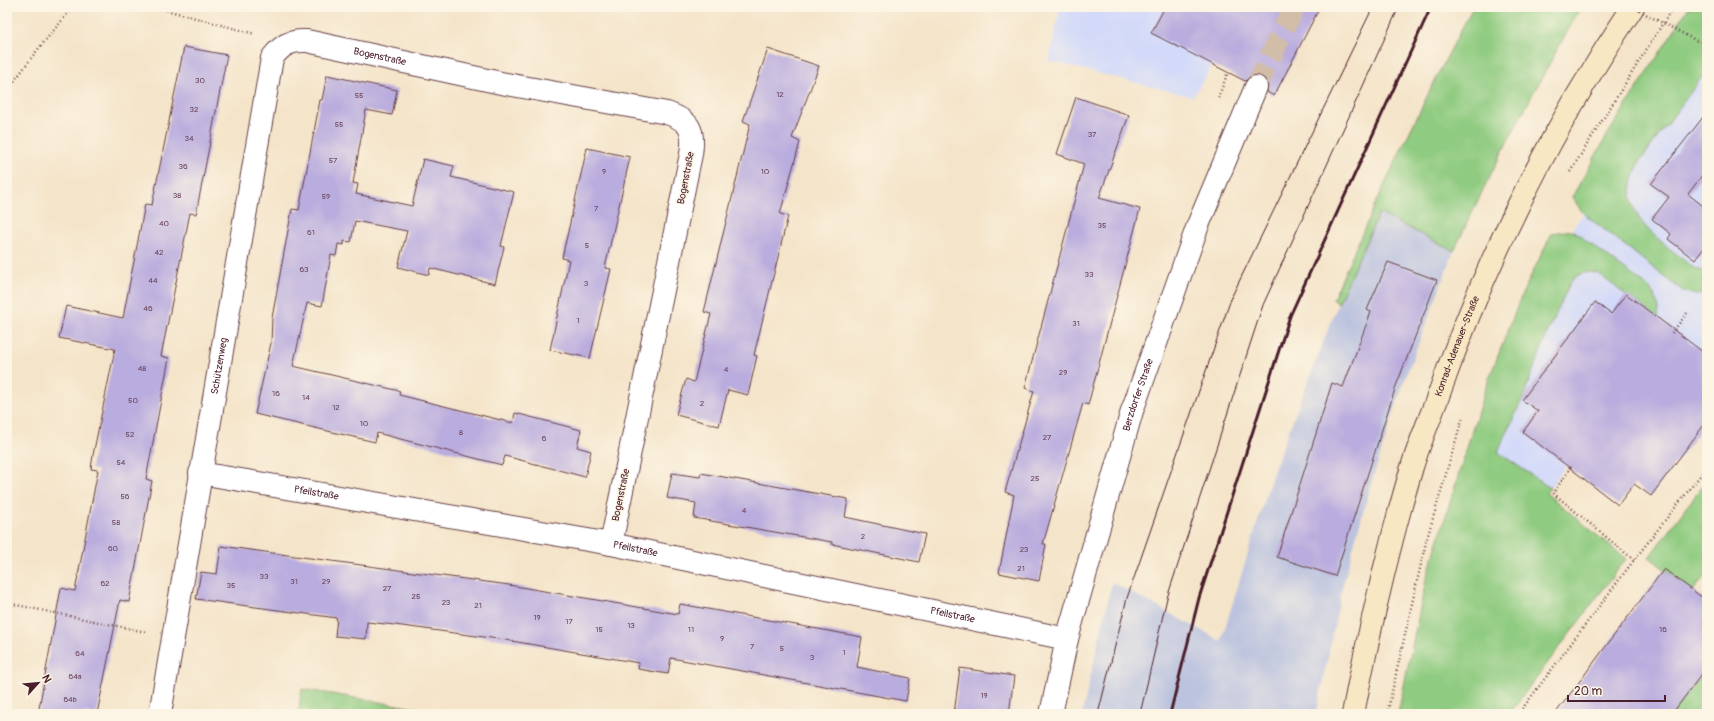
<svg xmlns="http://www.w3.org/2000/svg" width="1714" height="721" viewBox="0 0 1714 721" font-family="Pangolin,sans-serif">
<rect width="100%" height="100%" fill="#fcf5e5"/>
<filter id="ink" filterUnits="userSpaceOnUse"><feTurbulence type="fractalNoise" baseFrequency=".025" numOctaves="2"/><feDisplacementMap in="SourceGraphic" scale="8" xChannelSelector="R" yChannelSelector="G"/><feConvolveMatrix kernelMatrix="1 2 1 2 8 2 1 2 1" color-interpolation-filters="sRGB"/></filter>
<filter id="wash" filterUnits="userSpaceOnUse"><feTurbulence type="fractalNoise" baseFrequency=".012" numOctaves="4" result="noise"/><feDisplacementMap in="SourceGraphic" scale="16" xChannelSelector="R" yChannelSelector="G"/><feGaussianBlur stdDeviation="0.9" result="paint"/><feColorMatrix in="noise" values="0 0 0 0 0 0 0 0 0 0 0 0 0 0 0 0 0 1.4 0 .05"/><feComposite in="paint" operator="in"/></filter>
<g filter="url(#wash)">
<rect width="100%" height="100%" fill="#f4e4c9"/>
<!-- built -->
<g fill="#d2d9f9">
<path d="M 1060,7 L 1248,7 L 1193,97 L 1049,61 Z"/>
<path d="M 1707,70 L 1707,272 L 1694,269 L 1646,229 L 1637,218 L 1631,190 L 1634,175 L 1641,160 Z"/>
<path d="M 1583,213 L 1683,291 L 1695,295 L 1707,294 L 1707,421 L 1651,496 L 1634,484 L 1618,505 L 1575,472 L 1571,458 L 1550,488 L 1498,452 L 1522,400 L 1548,331 L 1573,278 L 1586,272 L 1597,273 L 1658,318 L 1653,292 L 1648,287 L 1572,230 Z"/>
</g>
<!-- industrial -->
<path fill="#bcc3de" d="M 1379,213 L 1454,251 L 1404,381 L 1372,480 L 1343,584 L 1316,714 L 1082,714 L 1112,582 L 1221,641 L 1274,469 L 1338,304 Z"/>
<!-- green -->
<g fill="#8fcb80" stroke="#6c7556">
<path d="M 1473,7 L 1581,7 C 1536,87 1492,167 1454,251 L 1379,213 L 1338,304 L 1333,299 C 1376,200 1422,103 1473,7 Z"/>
<path d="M 1689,7 L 1707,7 L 1707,70 L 1641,160 C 1617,204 1641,226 1674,252 C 1684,260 1693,270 1707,272 L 1707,294 L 1695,295 L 1683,291 L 1583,213 L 1572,197 L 1608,134 Z"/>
<path d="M 1572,230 L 1648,287 C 1657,296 1660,306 1658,319 L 1597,273 L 1589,272 L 1580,274 L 1574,278 L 1570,283 L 1548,331 L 1522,400 L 1498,452 L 1550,488 L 1546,493 L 1626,559 L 1512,710 L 1517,714 L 1398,714 L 1426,580 L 1485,389 L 1523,292 L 1552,233 Z"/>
<path d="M 1707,480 L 1707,573 L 1693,591 L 1649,557 Z"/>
<path d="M 1707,667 L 1707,714 L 1672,714 Z"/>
<path d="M 302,689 L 450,714 L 298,714 Z"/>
</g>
<g id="blocks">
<!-- building -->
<g fill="#b9acde">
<path d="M 1165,7 L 1320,7 L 1274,96 L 1267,92 L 1268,85 L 1266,79 L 1261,76 L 1254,75 L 1245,81 L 1151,33 Z"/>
<path d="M 184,47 L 227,55 L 196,214 L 190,213 L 161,356 L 169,358 L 146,479 L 152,481 L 129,602 L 120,600 L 97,714 L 38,714 L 61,588 L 75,591 L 98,470 L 91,469 L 93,455 L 115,349 L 59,338 L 66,306 L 123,318 L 145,204 L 152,205 Z"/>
<path d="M 768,49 L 819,66 L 792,138 L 800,142 L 780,214 L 788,216 L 754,355 L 757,356 L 748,395 L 728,390 L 719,426 L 676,415 L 686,379 L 694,382 L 711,314 L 704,312 L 750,124 L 743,121 Z"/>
<path d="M 327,75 L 397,90 L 392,115 L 366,110 L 353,183 L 358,184 L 356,194 L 412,206 L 423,159 L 454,166 L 451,177 L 514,192 L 501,246 L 504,247 L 495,284 L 430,268 L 429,275 L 398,267 L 407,231 L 355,221 L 351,242 L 344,241 L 344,245 L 338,244 L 336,256 L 331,255 L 322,306 L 307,303 L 293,366 L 400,391 L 399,395 L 513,423 L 515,413 L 581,430 L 577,447 L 591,451 L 585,477 L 505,456 L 502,465 L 377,433 L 375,442 L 255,414 L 271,343 L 272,318 L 292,209 L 299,210 L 320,100 L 322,100 Z"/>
<path d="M 1076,97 L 1129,115 L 1099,198 L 1140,209 L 1088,405 L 1083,403 L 1043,544 L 1046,544 L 1039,581 L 999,573 L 1014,495 L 1005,492 L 1034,391 L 1025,388 L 1084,164 L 1057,154 Z"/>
<path d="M 1707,112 L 1707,169 L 1688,194 L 1707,209 L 1707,244 L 1695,260 L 1668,239 L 1671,234 L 1652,219 L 1669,197 L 1651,184 Z"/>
<path d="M 587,148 L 630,157 L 605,268 L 611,269 L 590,358 L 550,350 L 569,260 L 562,258 Z"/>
<path d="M 1388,262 L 1437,280 L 1396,386 L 1335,576 L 1277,557 L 1332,383 L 1343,387 L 1371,312 L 1367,310 Z"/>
<path d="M 1626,294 L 1707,355 L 1707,421 L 1651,496 L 1634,484 L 1618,505 L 1523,432 L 1538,411 L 1522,400 L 1595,302 L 1611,314 Z"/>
<path d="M 672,473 L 700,477 L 701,473 L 848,499 L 845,517 L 925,534 L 919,562 L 832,544 L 832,542 L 694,518 L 696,503 L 667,498 Z"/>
<path d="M 221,546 L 509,585 L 678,614 L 680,604 L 862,637 L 857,667 L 910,678 L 906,701 L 671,658 L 668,674 L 638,669 L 639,663 L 506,640 L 395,625 L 367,622 L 366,639 L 335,636 L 337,618 L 196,599 L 201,572 L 217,574 Z"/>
<path d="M 1664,569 L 1707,601 L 1707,667 L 1672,714 L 1555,714 Z"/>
<path d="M 960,668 L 1014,676 L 1009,714 L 954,714 Z"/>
</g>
</g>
</g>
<g filter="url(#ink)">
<use href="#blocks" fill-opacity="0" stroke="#643d43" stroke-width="1"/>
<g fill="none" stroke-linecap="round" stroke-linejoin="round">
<!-- minor-tunnel -->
<path stroke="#d2bda9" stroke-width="22" stroke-dasharray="22 11" stroke-linecap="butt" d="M 1256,87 L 1294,7"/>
<!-- minor casing -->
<g stroke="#643d43" stroke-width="24">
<g id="minor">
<path id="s1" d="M 200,473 L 611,544 L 1067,639"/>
<path id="s2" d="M 160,714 L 272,58 C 282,45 290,40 307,41 L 501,83 L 667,113 C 690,121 695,130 691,154 L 611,544"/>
<path id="s3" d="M 1051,714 L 1067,639 L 1132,411 L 1198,225 L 1256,87"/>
</g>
</g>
<!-- secondary casing -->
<g stroke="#643d43" stroke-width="24">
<g id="secondary">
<path id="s4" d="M 1353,714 C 1369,631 1388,548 1412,467 C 1420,441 1431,416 1440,391 C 1488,256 1553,126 1633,7"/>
</g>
</g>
<!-- path -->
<g stroke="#643d43" stroke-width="2.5" stroke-dasharray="1 3" stroke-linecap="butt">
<path d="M 155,7 L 255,34"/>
<path d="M 7,91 L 35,53 L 73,7"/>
<path d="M 1218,98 L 1228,72"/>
<path d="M 1570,172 L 1673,7"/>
<path d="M 1672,333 L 1687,313"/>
<path d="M 1571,467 L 1553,493 L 1634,560"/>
<path d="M 7,603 L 146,632"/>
<path d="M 1387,714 L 1426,542 L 1463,416"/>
<path d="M 1528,714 L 1522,709 L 1634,560 L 1707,467"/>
</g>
<!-- minor -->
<use href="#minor" stroke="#fff" stroke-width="22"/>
<!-- secondary -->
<use href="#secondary" stroke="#f8e7c3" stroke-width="22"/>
<!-- tram -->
<g stroke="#4a1f2b" stroke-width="1">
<path d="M 1098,714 L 1127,598 L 1232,296 L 1373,7"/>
<path d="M 1140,714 L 1167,598 L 1263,305 L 1399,7"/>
</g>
<!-- rail -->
<path stroke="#4a1f2b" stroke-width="3" d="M 1170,714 L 1199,598 L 1290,316 L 1431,7"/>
<!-- path-bridge -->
<path stroke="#643d43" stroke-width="2.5" stroke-dasharray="1 3" stroke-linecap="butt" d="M 1632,7 L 1701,43"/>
</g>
</g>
<g text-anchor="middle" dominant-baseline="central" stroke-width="3" stroke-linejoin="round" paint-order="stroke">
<!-- number labels -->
<g font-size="8" fill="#664258">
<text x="200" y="80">30</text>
<text x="780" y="94">12</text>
<text x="359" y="95">55</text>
<text x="194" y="109">32</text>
<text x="339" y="124">55</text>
<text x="1092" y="134">37</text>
<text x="189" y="138">34</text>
<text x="333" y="160">57</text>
<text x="183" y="166">36</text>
<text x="604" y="171">9</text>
<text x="765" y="171">10</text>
<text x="177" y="195">38</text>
<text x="326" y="196">59</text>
<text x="596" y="208">7</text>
<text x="164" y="223">40</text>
<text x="1102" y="225">35</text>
<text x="311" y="232">61</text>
<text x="587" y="245">5</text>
<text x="159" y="252">42</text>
<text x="304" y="269">63</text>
<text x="1089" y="274">33</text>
<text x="153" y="280">44</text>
<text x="586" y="283">3</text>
<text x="148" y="308">46</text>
<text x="578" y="320">1</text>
<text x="1076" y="323">31</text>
<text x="142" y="368">48</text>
<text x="726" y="369">4</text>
<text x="1063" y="372">29</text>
<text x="276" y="393">16</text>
<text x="306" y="397">14</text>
<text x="133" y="400">50</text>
<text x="702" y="403">2</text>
<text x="336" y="407">12</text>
<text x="364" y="423">10</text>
<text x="461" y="432">8</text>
<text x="130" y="434">52</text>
<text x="1047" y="437">27</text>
<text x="544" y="438">6</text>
<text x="121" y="462">54</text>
<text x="1035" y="478">25</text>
<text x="125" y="496">56</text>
<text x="744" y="510">4</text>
<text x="116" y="522">58</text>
<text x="863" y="536">2</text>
<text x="113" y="548">60</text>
<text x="1024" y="549">23</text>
<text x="1021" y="568">21</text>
<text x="264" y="576">33</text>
<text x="294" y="581">31</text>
<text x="326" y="581">29</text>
<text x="105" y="583">62</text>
<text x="231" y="585">35</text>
<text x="387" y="588">27</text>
<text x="416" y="596">25</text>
<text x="446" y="602">23</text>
<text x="478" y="605">21</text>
<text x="537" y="617">19</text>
<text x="569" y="621">17</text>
<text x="631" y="625">13</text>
<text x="599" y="629">15</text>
<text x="691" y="629">11</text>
<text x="1663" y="629">16</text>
<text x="722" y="638">9</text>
<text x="752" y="646">7</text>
<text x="782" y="648">5</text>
<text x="844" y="652">1</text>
<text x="80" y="653">64</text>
<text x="812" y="657">3</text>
<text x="75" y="676">64a</text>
<text x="984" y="695">19</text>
<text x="70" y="699">64b</text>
</g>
<!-- street labels -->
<g font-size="10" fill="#4a1f2b" stroke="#fcf5e5">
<text stroke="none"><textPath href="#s2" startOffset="781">Bogenstraße</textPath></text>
<text transform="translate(686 178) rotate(-79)">Bogenstraße</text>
<text stroke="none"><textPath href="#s4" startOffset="383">Konrad-Adenauer-Straße</textPath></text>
<text stroke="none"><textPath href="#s2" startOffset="353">Schützenweg</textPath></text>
<text stroke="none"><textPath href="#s3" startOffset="331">Berzdorfer Straße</textPath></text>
<text stroke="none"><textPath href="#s1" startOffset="118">Pfeilstraße</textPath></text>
<text transform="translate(621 495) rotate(-78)">Bogenstraße</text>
<text stroke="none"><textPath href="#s1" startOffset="442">Pfeilstraße</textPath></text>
<text stroke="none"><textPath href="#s1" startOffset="766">Pfeilstraße</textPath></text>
</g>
</g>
<!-- margin -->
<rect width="1714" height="721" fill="none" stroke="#fcf5e5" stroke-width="24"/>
<!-- north arrow -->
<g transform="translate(38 683) rotate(63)" stroke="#fcf5e5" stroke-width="3" paint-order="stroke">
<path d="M0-3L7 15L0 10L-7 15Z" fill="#4a1f2b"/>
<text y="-6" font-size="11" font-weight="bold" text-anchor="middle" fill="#4a1f2b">N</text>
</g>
<!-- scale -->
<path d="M1568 695v6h97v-6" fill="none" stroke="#4a1f2b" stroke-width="2"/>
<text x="1574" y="695" font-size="12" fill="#4a1f2b" stroke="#fcf5e5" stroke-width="3" paint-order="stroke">20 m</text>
</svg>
